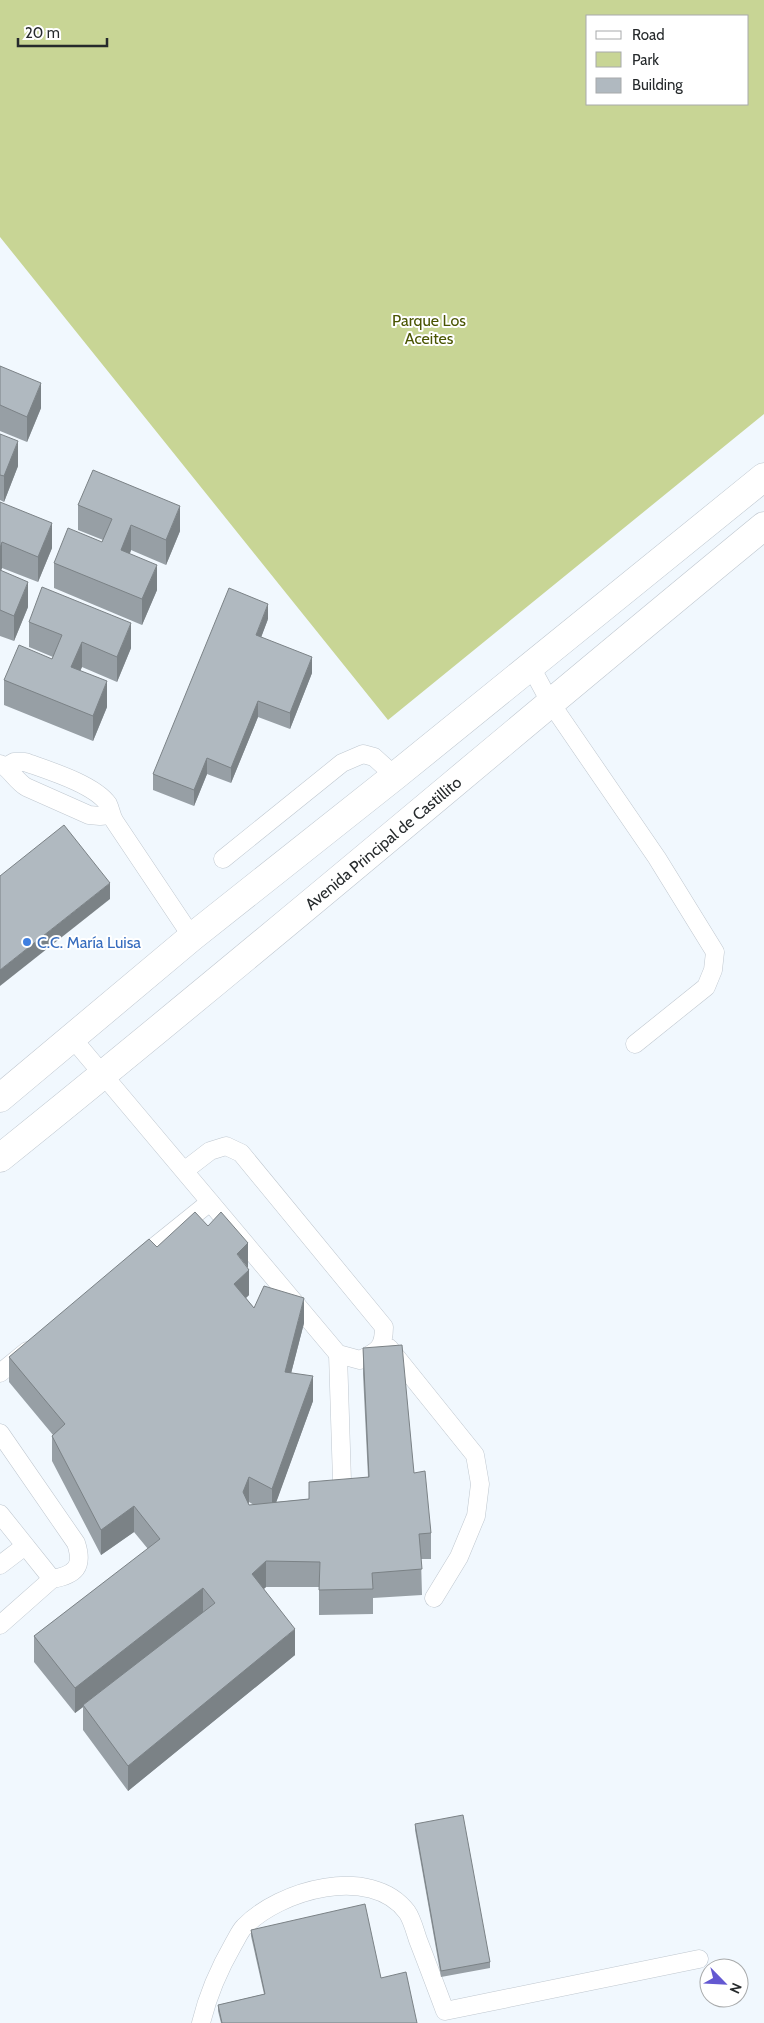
<svg xmlns="http://www.w3.org/2000/svg" width="764" height="2023" viewBox="0 0 764 2023" font-family="Cabin,sans-serif">
<rect width="100%" height="100%" fill="#f1f8fe"/>
<!-- green -->
<path fill="#c8d595" fill-rule="evenodd" d="M 0,0 L 764,0 L 764,414 L 388,720 L 0,237 ZM 588,16 L 748,16 L 748,104 L 588,104 Z"/>
<g fill="none" stroke-linecap="round" stroke-linejoin="round">
<!-- service casing -->
<g stroke="#bfc7cf" stroke-width="19">
<g id="service">
<path d="M 531,667 L 550,702 L 657,858 L 715,952 L 713,970 L 706,987 L 635,1044"/>
<path d="M 0,764 C 9,767 15,780 26,787 L 89,815 L 100,816 L 110,815"/>
<path d="M 7,766 L 14,762 L 25,762 C 47,770 94,784 108,804 C 111,810 111,816 115,822 L 192,937"/>
<path d="M 223,859 L 342,763 L 363,754 L 374,757 L 395,776"/>
<path d="M 73,1039 L 338,1354 L 360,1360 C 378,1351 384,1348 384,1327 L 241,1153 L 226,1146 L 210,1151 L 184,1171"/>
<path d="M 138,1260 L 210,1202"/>
<path d="M 389,1348 L 475,1455 L 480,1484 L 476,1516 L 459,1557 L 434,1598"/>
<path d="M 338,1354 L 342,1481"/>
<path d="M 0,1373 L 27,1351"/>
<path d="M 0,1433 L 76,1543 C 84,1567 75,1575 52,1579 L 0,1514"/>
<path d="M 0,1565 L 25,1546"/>
<path d="M 0,1625 L 52,1579"/>
<path d="M 201,2023 C 208,1994 219,1969 234,1943 C 237,1938 240,1931 244,1927 C 279,1890 371,1864 407,1912 C 412,1919 415,1931 418,1940 C 427,1963 436,1987 445,2011 L 699,1959"/>
</g>
</g>
<!-- secondary casing -->
<g stroke="#bfc7cf" stroke-width="29">
<g id="secondary">
<path d="M 0,1098 L 192,937 L 395,776 L 764,477"/>
<path id="s1" d="M 0,1158 C 258,951 508,736 764,526"/>
</g>
</g>
<!-- service -->
<use href="#service" stroke="#fff" stroke-width="18"/>
<!-- secondary -->
<use href="#secondary" stroke="#fff" stroke-width="28"/>
</g>
<!-- wall -->
<g fill="#979fa5" fill-rule="evenodd">
<path d="M 0,366 L 41,408 L 27,442 L 0,431 Z"/>
<path d="M 0,434 L 18,466 L 4,502 L 0,500 Z"/>
<path d="M 0,502 L 52,548 L 38,582 L 2,568 L 1,570 L 28,607 L 14,641 L 0,636 Z"/>
<path d="M 78,505 L 180,531 L 166,565 L 131,550 L 130,554 L 157,590 L 142,625 L 54,588 L 54,563 L 102,542 L 103,540 L 78,530 Z"/>
<path d="M 268,619 L 261,637 L 312,673 L 290,729 L 258,717 L 231,783 L 207,774 L 194,806 L 153,790 L 153,774 Z"/>
<path d="M 29,622 L 131,648 L 117,682 L 82,667 L 80,670 L 107,707 L 93,741 L 4,705 L 4,680 L 52,659 L 53,657 L 29,647 Z"/>
<path d="M 157,1247 L 248,1268 L 249,1295 L 246,1298 L 254,1308 L 304,1323 L 291,1373 L 313,1401 L 276,1502 L 309,1499 L 368,1477 L 363,1374 L 363,1348 L 414,1473 L 431,1533 L 431,1559 L 421,1559 L 422,1595 L 373,1598 L 373,1614 L 319,1615 L 319,1587 L 266,1587 L 264,1589 L 295,1655 L 128,1791 L 83,1730 L 83,1707 L 75,1713 L 34,1662 L 34,1636 L 148,1549 L 134,1532 L 101,1555 L 52,1461 L 52,1436 L 53,1435 L 9,1382 L 9,1357 ZM 249,1502 L 254,1505 L 249,1505 L 248,1504 Z"/>
<path d="M 415,1824 L 490,1962 L 490,1968 L 441,1977 L 415,1830 Z"/>
<path d="M 251,1930 L 381,1978 L 417,2023 L 221,2023 L 218,2011 L 218,2005 L 264,1994 L 251,1936 Z"/>
</g>
<!-- shaded-wall -->
<g fill="#7b8286">
<path d="M 41,383 L 41,408 L 27,442 L 27,417 Z"/>
<path d="M 18,441 L 18,466 L 4,502 L 4,476 Z"/>
<path d="M 180,506 L 180,531 L 166,565 L 166,540 Z"/>
<path d="M 52,523 L 52,548 L 38,582 L 38,557 Z"/>
<path d="M 131,525 L 131,550 L 121,575 L 121,550 Z"/>
<path d="M 2,542 L 2,568 L 0,574 L 0,548 Z"/>
<path d="M 157,565 L 157,590 L 142,625 L 142,599 Z"/>
<path d="M 28,582 L 28,607 L 14,641 L 14,616 Z"/>
<path d="M 268,604 L 268,619 L 256,651 L 256,635 Z"/>
<path d="M 131,623 L 131,648 L 117,682 L 117,657 Z"/>
<path d="M 82,642 L 82,667 L 71,692 L 71,667 Z"/>
<path d="M 312,657 L 312,673 L 290,729 L 290,713 Z"/>
<path d="M 107,681 L 107,707 L 93,741 L 93,716 Z"/>
<path d="M 258,701 L 258,717 L 231,783 L 231,768 Z"/>
<path d="M 207,758 L 207,774 L 194,806 L 194,790 Z"/>
<path d="M 110,883 L 110,899 L 0,986 L 0,970 Z"/>
<path d="M 248,1243 L 248,1268 L 237,1254 Z"/>
<path d="M 249,1270 L 249,1295 L 234,1309 L 234,1284 Z"/>
<path d="M 304,1298 L 304,1323 L 285,1397 L 285,1372 Z"/>
<path d="M 313,1376 L 313,1401 L 272,1514 L 272,1489 Z"/>
<path d="M 249,1477 L 249,1502 L 243,1518 L 243,1492 Z"/>
<path d="M 134,1506 L 134,1532 L 101,1555 L 101,1530 Z"/>
<path d="M 266,1561 L 266,1587 L 252,1599 L 252,1574 Z"/>
<path d="M 203,1588 L 203,1613 L 83,1705 L 83,1707 L 75,1713 L 75,1688 Z"/>
<path d="M 295,1629 L 295,1655 L 128,1791 L 128,1766 Z"/>
</g>
<!-- building -->
<g fill="#b0b9c0" stroke="#7b8286">
<path d="M 0,366 L 41,383 L 27,417 L 0,405 Z"/>
<path d="M 0,434 L 18,441 L 4,476 L 0,475 Z"/>
<path d="M 93,470 L 180,506 L 166,540 L 131,525 L 121,550 L 157,565 L 142,599 L 54,563 L 68,528 L 102,542 L 112,519 L 78,505 Z"/>
<path d="M 0,502 L 52,523 L 38,557 L 2,542 L 0,548 Z"/>
<path d="M 0,570 L 28,582 L 14,616 L 0,610 Z"/>
<path d="M 42,587 L 131,623 L 117,657 L 82,642 L 71,667 L 107,681 L 93,716 L 4,680 L 19,645 L 52,659 L 62,635 L 29,622 Z"/>
<path d="M 229,588 L 268,604 L 256,635 L 312,657 L 290,713 L 258,701 L 231,768 L 207,758 L 194,790 L 153,774 Z"/>
<path d="M 64,825 L 110,883 L 0,970 L 0,876 Z"/>
<path d="M 195,1212 L 208,1226 L 221,1212 L 248,1243 L 237,1254 L 249,1270 L 234,1284 L 254,1308 L 264,1286 L 304,1298 L 285,1372 L 313,1376 L 272,1489 L 249,1477 L 243,1492 L 249,1505 L 309,1499 L 309,1482 L 369,1477 L 363,1348 L 402,1345 L 414,1473 L 425,1471 L 431,1533 L 419,1534 L 422,1569 L 372,1573 L 373,1589 L 319,1590 L 320,1562 L 266,1561 L 252,1574 L 295,1629 L 128,1766 L 83,1705 L 215,1603 L 203,1588 L 75,1688 L 34,1636 L 160,1539 L 134,1506 L 101,1530 L 52,1436 L 65,1424 L 9,1357 L 149,1239 L 157,1247 Z"/>
<path d="M 463,1815 L 490,1962 L 441,1971 L 415,1824 Z"/>
<path d="M 365,1904 L 381,1978 L 406,1972 L 417,2023 L 222,2023 L 218,2005 L 265,1994 L 251,1930 Z"/>
</g>
<!-- markers -->
<circle fill="#3f7fe0" stroke="#fff" stroke-width="2" cx="27" cy="942" r="5"/>
<g text-anchor="middle" dominant-baseline="central" stroke-width="4" stroke-linejoin="round" paint-order="stroke">
<!-- park labels -->
<g font-size="16" fill="#4a5503" stroke="#fff">
<text x="429" y="320">Parque Los<tspan x="429" dy="18">Aceites</tspan></text>
</g>
<!-- street labels -->
<g font-size="16" fill="#262a2c" stroke="#fff">
<text stroke="none"><textPath href="#s1" startOffset="496">Avenida Principal de Castillito</textPath></text>
</g>
<!-- shop labels -->
<g font-size="16" fill="#366cbe" stroke="#fff" text-anchor="start">
<text x="37" y="942">C.C. María Luisa</text>
</g>
</g>
<!-- legend -->
<rect x="586" y="15" width="162" height="90" fill="#ffffff" stroke="#a8aaab"/>
<rect x="596" y="31" width="25" height="8" fill="#ffffff" stroke="#a8aaab"/>
<text x="632" y="40" font-size="15" fill="#262a2c">Road</text>
<rect x="596" y="52" width="25" height="15" fill="#c8d595" stroke="#a8aaab"/>
<text x="632" y="65" font-size="15" fill="#262a2c">Park</text>
<rect x="596" y="78" width="25" height="15" fill="#b0b9c0" stroke="#a8aaab"/>
<text x="632" y="90" font-size="15" fill="#262a2c">Building</text>
<!-- north arrow -->
<g transform="translate(724 1983) rotate(114)"><circle r="24" fill="#ffffff" stroke="#a8aaab"/>
<path d="M0-4L9 19L0 12L-9 19Z" fill="#6358d1"/>
<text y="-8" font-size="14" font-weight="bold" text-anchor="middle" fill="#262a2c">N</text>
</g>
<!-- scale -->
<path d="M18 38v8h89v-8" fill="none" stroke="#262a2c" stroke-width="2.5"/>
<text x="25" y="38" font-size="15" fill="#262a2c" stroke="#ffffff" stroke-width="4" paint-order="stroke">20 m</text>
</svg>
